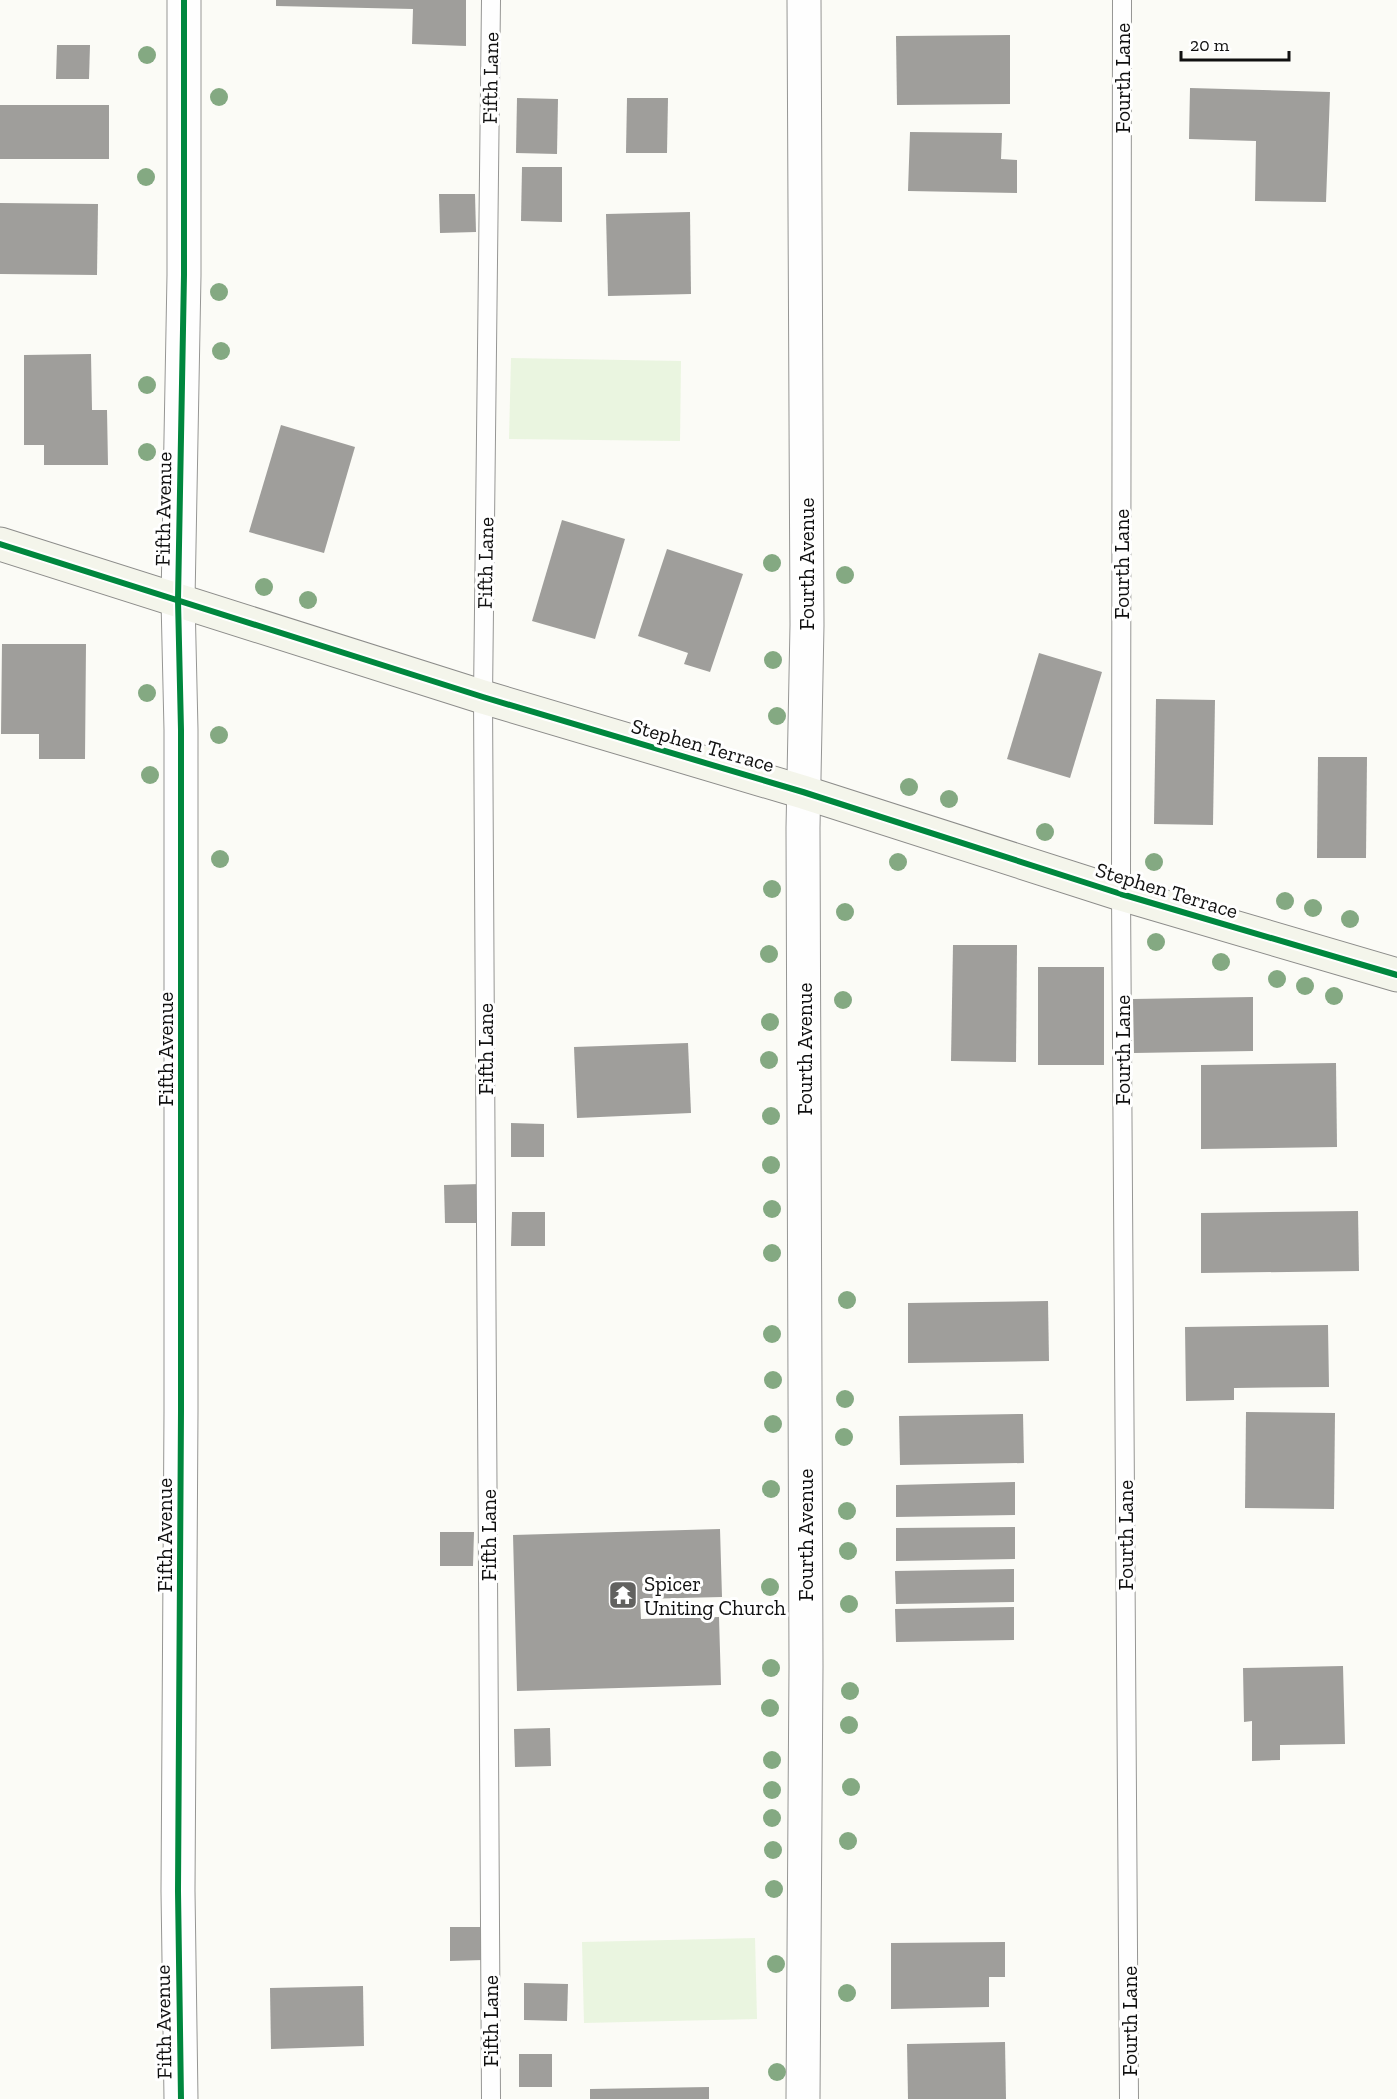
<svg xmlns="http://www.w3.org/2000/svg" width="1397" height="2099" viewBox="0 0 1397 2099" font-family="'Zilla Slab',serif">
<rect width="100%" height="100%" fill="#fbfbf6"/>
<!-- pitch -->
<g fill="#eaf5e0">
<path d="M 511,358 L 681,361 L 680,441 L 509,439 Z"/>
<path d="M 755,1938 L 757,2019 L 584,2023 L 582,1942 Z"/>
</g>
<!-- building -->
<g fill="#9f9e9b">
<path d="M 276,0 L 466,0 L 466,46 L 412,44 L 413,9 L 276,6 Z"/>
<path d="M 1010,35 L 1010,104 L 897,105 L 896,36 Z"/>
<path d="M 57,45 L 90,45 L 89,79 L 56,79 Z"/>
<path d="M 1190,88 L 1330,92 L 1326,202 L 1255,201 L 1256,141 L 1189,139 Z"/>
<path d="M 517,98 L 558,99 L 557,154 L 516,153 Z"/>
<path d="M 627,98 L 668,98 L 667,153 L 626,153 Z"/>
<rect x="0" y="105" width="109" height="54"/>
<path d="M 910,132 L 1002,133 L 1001,159 L 1017,160 L 1017,193 L 908,191 Z"/>
<path d="M 522,167 L 562,167 L 562,222 L 521,221 Z"/>
<path d="M 439,194 L 475,194 L 476,232 L 440,233 Z"/>
<path d="M 0,203 L 98,204 L 97,275 L 0,274 Z"/>
<path d="M 690,212 L 691,294 L 608,296 L 606,214 Z"/>
<path d="M 91,354 L 92,410 L 107,410 L 108,465 L 44,465 L 44,445 L 24,445 L 24,355 Z"/>
<path d="M 281,425 L 355,447 L 324,553 L 249,532 Z"/>
<path d="M 562,520 L 625,539 L 595,639 L 532,621 Z"/>
<path d="M 667,549 L 743,574 L 710,672 L 684,664 L 688,653 L 638,636 Z"/>
<path d="M 2,644 L 86,644 L 85,759 L 39,759 L 39,734 L 1,734 Z"/>
<path d="M 1039,653 L 1102,672 L 1070,778 L 1007,759 Z"/>
<path d="M 1156,699 L 1215,700 L 1213,825 L 1154,824 Z"/>
<path d="M 1318,757 L 1367,757 L 1366,858 L 1317,858 Z"/>
<path d="M 953,945 L 1017,945 L 1016,1062 L 951,1061 Z"/>
<rect x="1038" y="967" width="66" height="98"/>
<path d="M 1253,997 L 1253,1051 L 1134,1053 L 1133,999 Z"/>
<path d="M 688,1043 L 691,1113 L 577,1118 L 574,1047 Z"/>
<path d="M 1336,1063 L 1337,1147 L 1201,1149 L 1201,1065 Z"/>
<path d="M 511,1123 L 544,1124 L 544,1157 L 511,1157 Z"/>
<path d="M 481,1184 L 481,1223 L 445,1223 L 444,1185 Z"/>
<path d="M 1358,1211 L 1359,1271 L 1201,1273 L 1201,1213 Z"/>
<path d="M 512,1212 L 545,1212 L 545,1246 L 511,1246 Z"/>
<path d="M 1048,1301 L 1049,1361 L 908,1363 L 908,1303 Z"/>
<path d="M 1328,1325 L 1329,1387 L 1234,1388 L 1234,1400 L 1186,1401 L 1185,1327 Z"/>
<path d="M 1246,1412 L 1335,1413 L 1334,1509 L 1245,1508 Z"/>
<path d="M 1023,1414 L 1024,1463 L 900,1465 L 899,1416 Z"/>
<path d="M 1015,1482 L 1015,1515 L 896,1517 L 896,1485 Z"/>
<path d="M 1015,1527 L 1015,1559 L 896,1561 L 896,1528 Z"/>
<path d="M 720,1529 L 722,1597 L 640,1599 L 641,1619 L 719,1617 L 721,1685 L 517,1691 L 513,1535 Z"/>
<path d="M 440,1532 L 474,1532 L 473,1566 L 440,1566 Z"/>
<path d="M 1014,1569 L 1014,1602 L 896,1604 L 895,1571 Z"/>
<path d="M 1014,1607 L 1014,1640 L 896,1642 L 895,1609 Z"/>
<path d="M 1343,1666 L 1345,1744 L 1280,1745 L 1280,1760 L 1252,1761 L 1252,1721 L 1244,1722 L 1243,1668 Z"/>
<path d="M 550,1728 L 551,1766 L 515,1767 L 514,1729 Z"/>
<path d="M 450,1927 L 483,1927 L 483,1960 L 450,1961 Z"/>
<path d="M 1005,1942 L 1005,1977 L 989,1977 L 989,2007 L 891,2009 L 891,1943 Z"/>
<path d="M 524,1983 L 568,1984 L 567,2021 L 524,2020 Z"/>
<path d="M 363,1986 L 364,2046 L 271,2049 L 270,1988 Z"/>
<path d="M 1005,2042 L 1006,2099 L 908,2099 L 907,2044 Z"/>
<rect x="519" y="2054" width="33" height="33"/>
<path d="M 709,2087 L 709,2099 L 590,2099 L 590,2089 Z"/>
</g>
<g fill="none" stroke-linecap="round" stroke-linejoin="round">
<!-- service casing -->
<g stroke="#969694" stroke-width="20">
<g id="service">
<path d="M 1122,0 L 1121,894 L 1129,2099"/>
<path d="M 491,2099 L 483,697 L 491,0"/>
</g>
</g>
<!-- minor casing -->
<g stroke="#969694" stroke-width="35">
<g id="minor">
<path d="M 181,2099 L 178,1891 L 181,1411 L 181,730 L 178,600 L 184,275 L 184,0"/>
<path d="M 803,2099 L 806,1666 L 803,828 L 807,625 L 804,0"/>
</g>
</g>
<!-- secondary casing -->
<g stroke="#8c8c8a" stroke-width="35">
<path id="secondary" d="M 0,544 L 483,697 L 803,792 L 1121,894 L 1397,975"/>
</g>
<!-- service -->
<use href="#service" stroke="#fefefe" stroke-width="18"/>
<!-- minor -->
<use href="#minor" stroke="#fefefe" stroke-width="33"/>
<!-- secondary -->
<use href="#secondary" stroke="#f4f5eb" stroke-width="33"/>
<!-- cycleway casing -->
<g stroke="#fff" stroke-width="10">
<g id="cycleway">
<path d="M 0,544 L 483,697 L 803,792 L 1121,894 L 1397,975"/>
<path d="M 181,2099 L 178,1891 L 181,1411 L 181,730 L 178,600 L 184,275 L 184,0"/>
</g>
</g>
<!-- cycleway -->
<use href="#cycleway" stroke="#00873e" stroke-width="6"/>
</g>
<!-- trees -->
<g fill="#84a982">
<circle cx="147" cy="55" r="9"/>
<circle cx="219" cy="97" r="9"/>
<circle cx="146" cy="177" r="9"/>
<circle cx="219" cy="292" r="9"/>
<circle cx="221" cy="351" r="9"/>
<circle cx="147" cy="385" r="9"/>
<circle cx="147" cy="452" r="9"/>
<circle cx="772" cy="563" r="9"/>
<circle cx="845" cy="575" r="9"/>
<circle cx="264" cy="587" r="9"/>
<circle cx="308" cy="600" r="9"/>
<circle cx="773" cy="660" r="9"/>
<circle cx="147" cy="693" r="9"/>
<circle cx="777" cy="716" r="9"/>
<circle cx="219" cy="735" r="9"/>
<circle cx="150" cy="775" r="9"/>
<circle cx="909" cy="787" r="9"/>
<circle cx="949" cy="799" r="9"/>
<circle cx="1045" cy="832" r="9"/>
<circle cx="220" cy="859" r="9"/>
<circle cx="898" cy="862" r="9"/>
<circle cx="1154" cy="862" r="9"/>
<circle cx="772" cy="889" r="9"/>
<circle cx="1285" cy="901" r="9"/>
<circle cx="1313" cy="908" r="9"/>
<circle cx="845" cy="912" r="9"/>
<circle cx="1350" cy="919" r="9"/>
<circle cx="1156" cy="942" r="9"/>
<circle cx="769" cy="954" r="9"/>
<circle cx="1221" cy="962" r="9"/>
<circle cx="1277" cy="979" r="9"/>
<circle cx="1305" cy="986" r="9"/>
<circle cx="1334" cy="996" r="9"/>
<circle cx="843" cy="1000" r="9"/>
<circle cx="770" cy="1022" r="9"/>
<circle cx="769" cy="1060" r="9"/>
<circle cx="771" cy="1116" r="9"/>
<circle cx="771" cy="1165" r="9"/>
<circle cx="772" cy="1209" r="9"/>
<circle cx="772" cy="1253" r="9"/>
<circle cx="847" cy="1300" r="9"/>
<circle cx="772" cy="1334" r="9"/>
<circle cx="773" cy="1380" r="9"/>
<circle cx="845" cy="1399" r="9"/>
<circle cx="773" cy="1424" r="9"/>
<circle cx="844" cy="1437" r="9"/>
<circle cx="771" cy="1489" r="9"/>
<circle cx="847" cy="1511" r="9"/>
<circle cx="848" cy="1551" r="9"/>
<circle cx="770" cy="1587" r="9"/>
<circle cx="849" cy="1604" r="9"/>
<circle cx="771" cy="1668" r="9"/>
<circle cx="850" cy="1691" r="9"/>
<circle cx="770" cy="1708" r="9"/>
<circle cx="849" cy="1725" r="9"/>
<circle cx="772" cy="1760" r="9"/>
<circle cx="851" cy="1787" r="9"/>
<circle cx="772" cy="1790" r="9"/>
<circle cx="772" cy="1818" r="9"/>
<circle cx="848" cy="1841" r="9"/>
<circle cx="773" cy="1850" r="9"/>
<circle cx="774" cy="1889" r="9"/>
<circle cx="776" cy="1964" r="9"/>
<circle cx="847" cy="1993" r="9"/>
<circle cx="777" cy="2072" r="9"/>
</g>
<!-- icons -->
<defs>
<g id="temple-square" transform="scale(1.5)"><rect x="-9" y="-9" width="18" height="18" rx="4" fill="#626260" stroke="#fff"/><path d="M0-6L5-2H3V0L6.5 2.5H4V6H1.5V3h-3V6H-4V2.5H-6.5L-3 0V-2H-5Z" fill="#fff"/></g>
</defs>
<g fill-rule="evenodd">
<use href="#temple-square" x="623" y="1595"/>
</g>
<g text-anchor="middle" dominant-baseline="central" stroke-width="6" stroke-linejoin="round" paint-order="stroke">
<!-- street labels -->
<g font-size="21" fill="#101010" stroke="#fff">
<text transform="translate(490 78) rotate(-89)">Fifth Lane</text>
<text transform="translate(1122 78) rotate(-90)">Fourth Lane</text>
<text transform="translate(163 509) rotate(-89)">Fifth Avenue</text>
<text transform="translate(485 563) rotate(-89)">Fifth Lane</text>
<text transform="translate(806 564) rotate(-90)">Fourth Avenue</text>
<text transform="translate(1121 564) rotate(-90)">Fourth Lane</text>
<text transform="translate(703 745) rotate(16)">Stephen Terrace</text>
<text transform="translate(1167 890) rotate(17)">Stephen Terrace</text>
<text transform="translate(165 1049) rotate(-90)">Fifth Avenue</text>
<text transform="translate(485 1049) rotate(-90)">Fifth Lane</text>
<text transform="translate(804 1049) rotate(-90)">Fourth Avenue</text>
<text transform="translate(1122 1050) rotate(-90)">Fourth Lane</text>
<text transform="translate(164 1535) rotate(-90)">Fifth Avenue</text>
<text transform="translate(488 1535) rotate(-90)">Fifth Lane</text>
<text transform="translate(805 1535) rotate(-90)">Fourth Avenue</text>
<text transform="translate(1125 1535) rotate(-90)">Fourth Lane</text>
<text transform="translate(490 2021) rotate(-90)">Fifth Lane</text>
<text transform="translate(1129 2021) rotate(-90)">Fourth Lane</text>
<text transform="translate(163 2022) rotate(-91)">Fifth Avenue</text>
</g>
<!-- poi labels -->
<g font-size="21" fill="#101010" stroke="#fff" text-anchor="start">
<text x="644" y="1583">Spicer<tspan x="644" dy="24">Uniting Church</tspan></text>
</g>
</g>
<!-- scale -->
<path d="M1181 51v9h108v-9" fill="none" stroke="#101010" stroke-width="3"/>
<text x="1190" y="51" font-size="18" fill="#101010" stroke="#ffffff" stroke-width="4.5" paint-order="stroke">20 m</text>
</svg>
